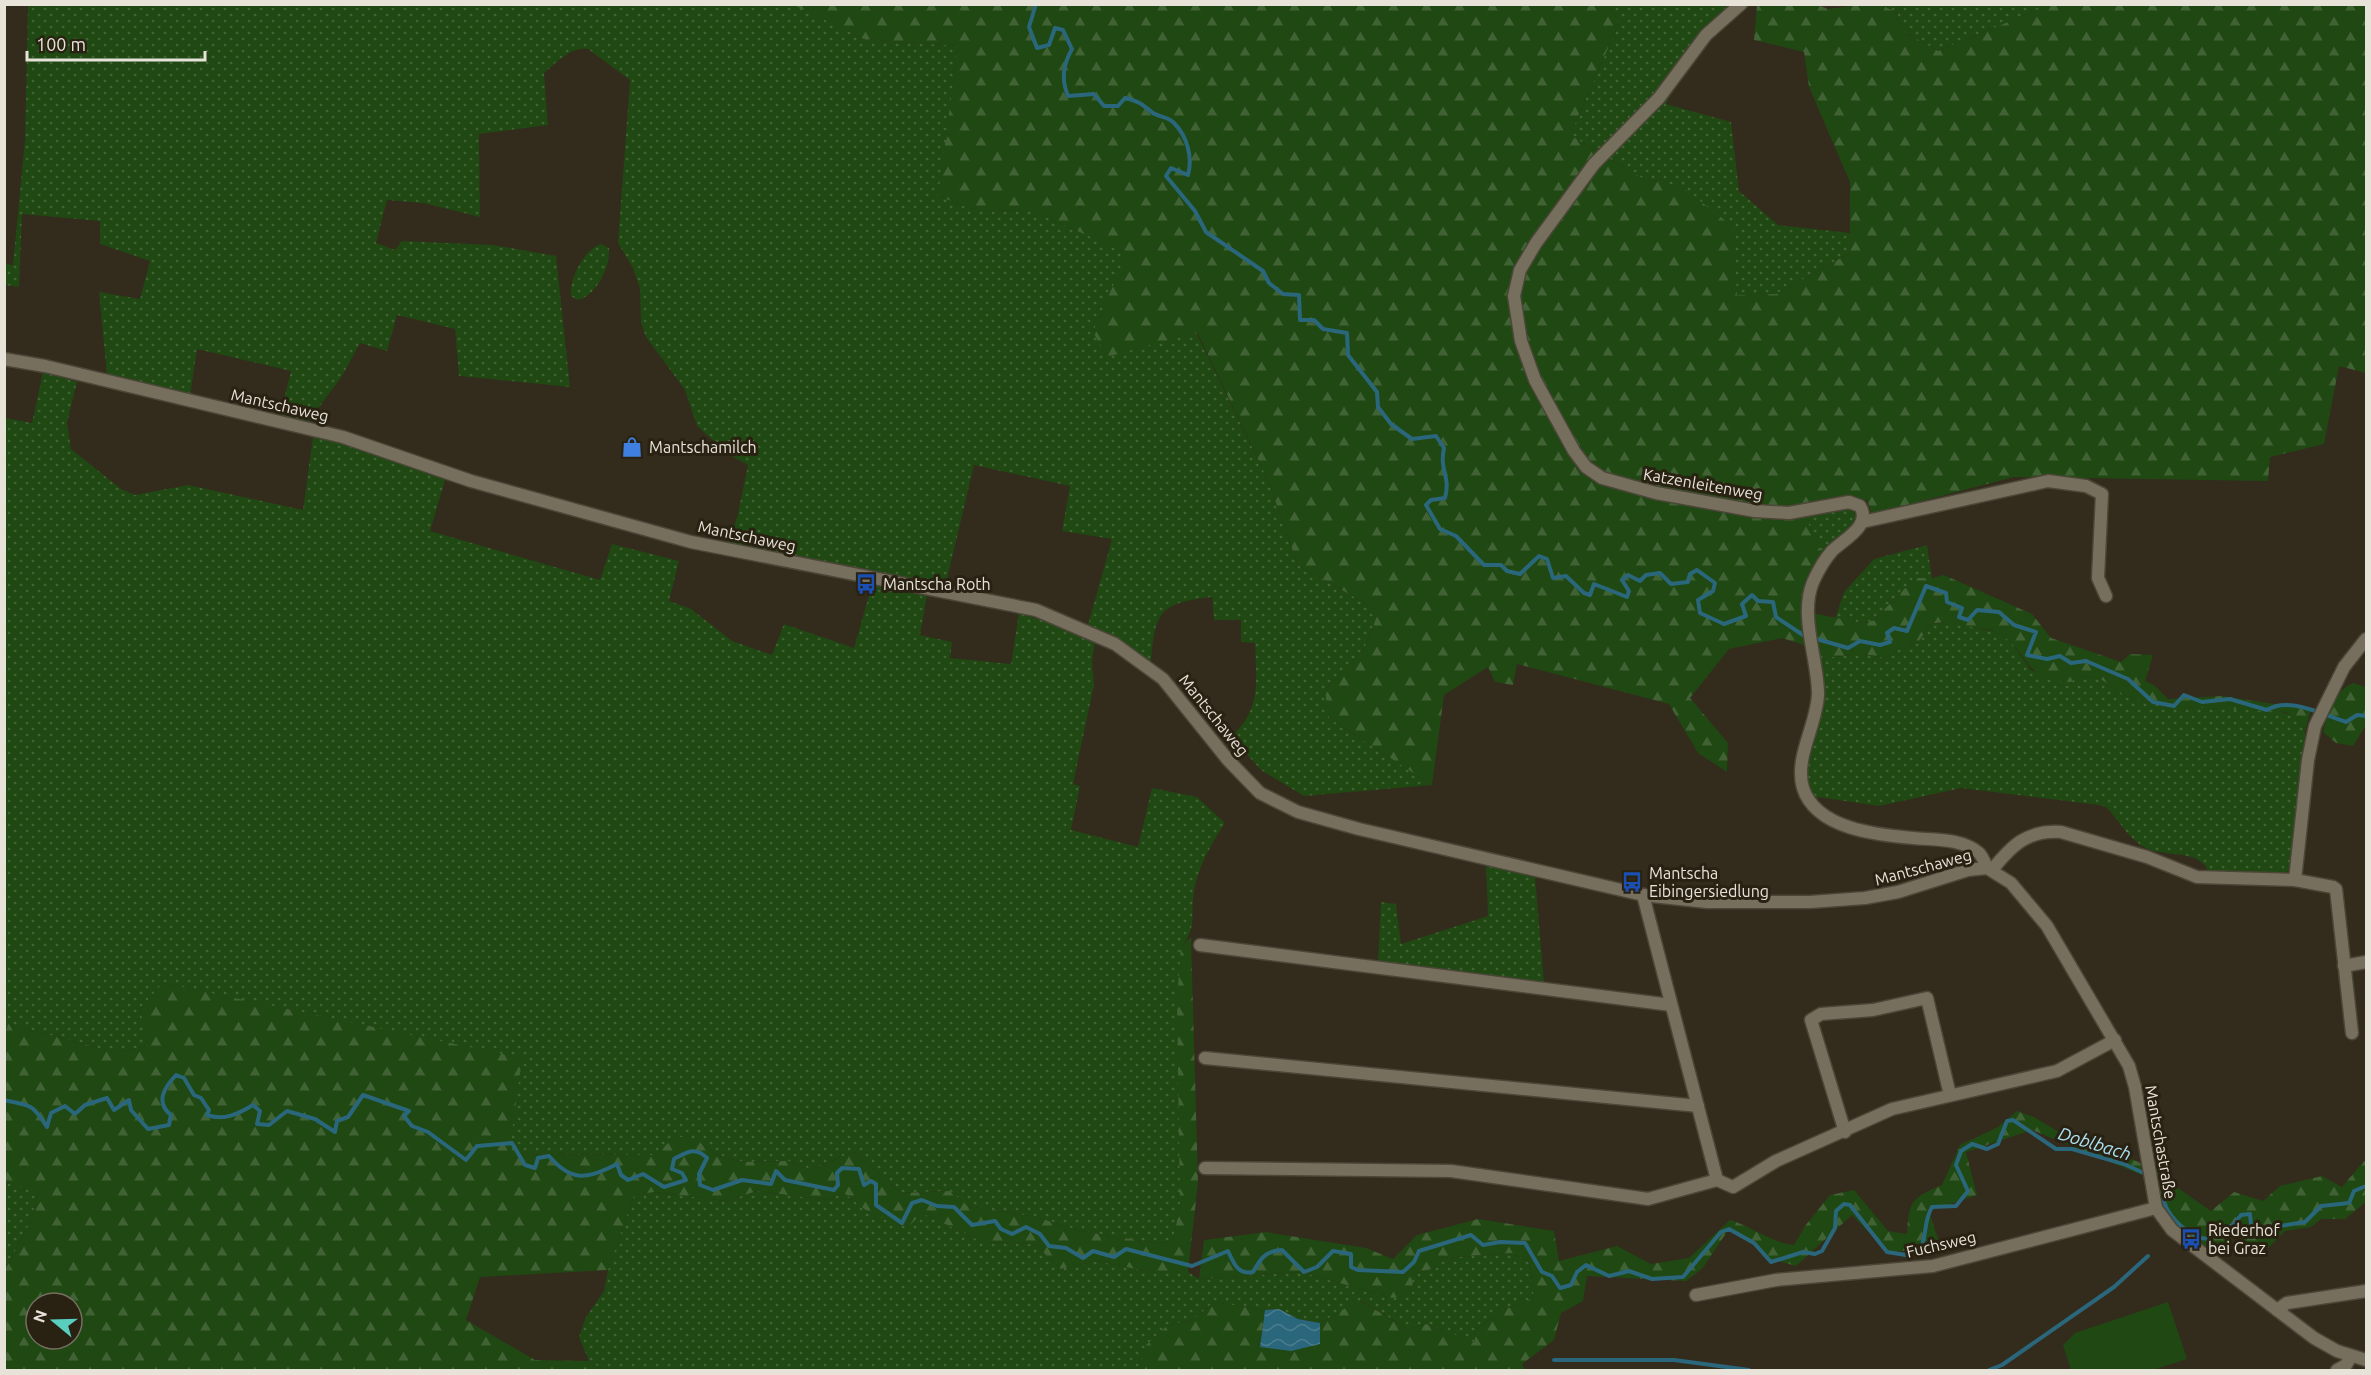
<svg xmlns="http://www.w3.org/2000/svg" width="2371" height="1375" viewBox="0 0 2371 1375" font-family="Ubuntu,sans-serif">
<defs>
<pattern id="grass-dots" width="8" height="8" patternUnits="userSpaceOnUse" patternTransform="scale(1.5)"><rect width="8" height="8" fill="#1f4812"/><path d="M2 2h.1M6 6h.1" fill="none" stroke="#406234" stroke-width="1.8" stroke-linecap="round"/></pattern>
<pattern id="forest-firs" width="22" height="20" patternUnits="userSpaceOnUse" patternTransform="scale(1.5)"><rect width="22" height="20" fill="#1f4812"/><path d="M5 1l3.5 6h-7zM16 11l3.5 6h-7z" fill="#406234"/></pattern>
<pattern id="water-waves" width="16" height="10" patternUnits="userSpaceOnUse" patternTransform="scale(1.5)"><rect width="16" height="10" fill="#2b677c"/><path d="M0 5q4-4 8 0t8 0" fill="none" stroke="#4a7d8e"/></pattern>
</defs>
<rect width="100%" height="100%" fill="#332b1c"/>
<!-- grass -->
<g fill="url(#grass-dots)">
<path d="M 794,4 L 864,39 L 958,46 L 939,196 L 975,210 L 1032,211 L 1128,253 L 1093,332 L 1196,332 L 1268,480 L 1298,565 L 1379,611 L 1364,649 L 1326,689 L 1329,718 L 1432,785 L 1304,796 L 1261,770 L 1231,737 C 1262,708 1256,682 1255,643 L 1241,642 L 1241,620 L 1214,620 L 1212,597 C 1159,603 1155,612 1151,662 L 1088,625 L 1112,539 L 1062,531 L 1070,486 L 974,465 L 947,579 L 941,585 L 727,543 L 737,518 L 748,465 L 728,454 L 697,426 L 685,390 L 646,337 L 641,323 L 640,289 L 633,268 L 618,243 L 630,80 L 588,49 C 571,46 557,62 544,73 L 548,125 L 479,134 L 480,217 L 423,203 L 387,200 L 376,243 L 395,250 L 402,241 L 493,245 L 556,256 L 570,387 L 459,376 L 455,329 L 397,315 L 387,351 L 360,343 L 342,376 L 308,422 L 280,416 L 291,371 L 197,349 L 190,396 L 107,376 L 99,292 L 140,299 L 150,261 L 100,244 L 100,221 L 22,214 L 19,287 L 5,285 L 5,264 L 13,265 L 25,140 L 28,5 Z"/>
<path d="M 1610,5 L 1752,5 C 1712,30 1688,63 1666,104 L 1731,122 L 1739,191 L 1778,225 L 1850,233 L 1850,253 L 1776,294 L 1737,296 L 1685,189 L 1642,178 L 1570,135 L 1619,23 Z"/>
<path d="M 1882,5 L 2049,5 L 1938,51 L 1901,30 L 1897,13 Z"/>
<path d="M 601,244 L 609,248 C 611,266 596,297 577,300 L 571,296 C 569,279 584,249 601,244 Z"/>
<path d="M 43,372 L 77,382 L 67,423 L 71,449 L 121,489 L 135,495 L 188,485 L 303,510 L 313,436 L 336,439 L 445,480 L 430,531 L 600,580 L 612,544 L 679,561 L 669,601 L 691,609 L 732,641 L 772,655 L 784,624 L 854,648 L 872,585 L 927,595 L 920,635 L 952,642 L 950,658 L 1011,664 L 1019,613 L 1066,628 L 1095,642 L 1092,661 L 1094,685 L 1073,784 L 1080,786 L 1071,830 L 1138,847 L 1152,788 L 1197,797 L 1225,823 C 1212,843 1200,863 1195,886 C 1189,910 1199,928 1181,947 L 1180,1204 L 1173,1242 L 1155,1243 L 1081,1231 L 1036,1217 L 968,1206 L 950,1191 L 901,1193 L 854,1152 L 810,1169 L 788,1161 L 745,1162 L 721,1157 L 696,1140 L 655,1155 L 508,1154 L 250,1002 L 163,983 L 140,1009 L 149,1046 L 113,1052 L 8,1024 L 5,1038 L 5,418 L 32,423 Z"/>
<path d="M 1847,506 L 1854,510 L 1856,519 L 1851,529 L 1823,556 L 1804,515 Z"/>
<path d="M 1927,545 L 1932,578 L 1915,578 L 1873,621 L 1856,622 L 1835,619 L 1844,592 L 1874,559 Z"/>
<path d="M 1949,622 L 1998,632 L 2011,642 L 2031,670 L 2063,682 L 2071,682 L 2078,676 L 2099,678 L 2126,696 L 2163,706 L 2276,711 C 2292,713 2304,721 2306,738 L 2291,864 L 2288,871 L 2280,875 L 2209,872 C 2198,848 2166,858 2146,848 C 2129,840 2119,820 2106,807 L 2099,805 L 1961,788 L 1879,806 L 1818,797 L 1818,804 L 1810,792 L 1806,775 L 1820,665 L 1817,644 L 1832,657 L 1864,654 L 1885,658 L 1903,646 L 1912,645 L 1919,641 L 1931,624 Z"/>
<path d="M 1486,865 L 1535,877 L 1544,983 L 1382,965 L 1378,961 L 1381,902 L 1396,904 L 1401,944 L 1488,916 Z"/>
<path d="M 5,1183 L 38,1188 L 32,1219 L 5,1270 Z"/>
<path d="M 757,1191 L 829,1200 L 843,1192 L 872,1215 L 922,1213 L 983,1242 L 1035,1244 L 1060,1269 L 1097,1261 L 1150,1272 L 1188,1272 L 1199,1279 L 1301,1272 L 1392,1298 L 1413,1274 L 1435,1268 L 1444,1258 L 1512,1253 L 1530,1262 L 1534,1298 L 1501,1311 L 1474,1331 L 1476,1343 L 1426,1324 L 1408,1329 L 1360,1300 L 1320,1323 L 1298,1319 L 1279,1309 L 1265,1310 L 1214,1302 L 1194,1319 L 1167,1326 L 1139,1370 L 604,1370 L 589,1361 L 579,1337 L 586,1317 L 604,1291 L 608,1270 L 634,1195 L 654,1192 L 726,1201 Z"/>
</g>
<!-- forest -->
<g fill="url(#forest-firs)" fill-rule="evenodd">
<path d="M 794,5 L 1610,5 L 1619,23 L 1570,135 L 1642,178 L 1685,189 L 1732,226 L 1737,295 L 1776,294 L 1850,253 L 1850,182 L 1809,87 L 1804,52 L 1754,40 L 1757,5 L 1818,5 L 1828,9 L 1857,5 L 1882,5 L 1897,13 L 1901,30 L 1938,51 L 2049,5 L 2366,5 L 2366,373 L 2339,366 L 2324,444 L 2270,457 L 2268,481 L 2014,477 L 1872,514 L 1867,500 L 1800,505 L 1823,556 C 1798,587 1803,608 1807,646 L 1782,638 L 1729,649 L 1690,698 L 1728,743 L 1727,772 L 1698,753 L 1669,704 L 1517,664 L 1513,685 L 1495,682 L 1488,667 L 1444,695 L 1432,785 L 1329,718 L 1325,690 L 1364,649 L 1379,611 L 1298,565 L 1268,480 L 1197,332 L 1107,357 L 1093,332 L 1127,253 L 1032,211 L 975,210 L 938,196 L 958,46 L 864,39 Z"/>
<path d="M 1944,575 L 2032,614 L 2051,638 L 2121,662 L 2130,654 L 2153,655 L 2145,681 L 2154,685 L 2168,699 L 2222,696 L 2307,709 L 2311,710 L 2305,731 L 2299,721 L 2286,712 L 2163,706 L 2126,696 L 2099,678 L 2078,676 L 2071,682 C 2023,682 2030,651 1998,633 C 1988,627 1978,629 1967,626 C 1954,623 1944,621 1931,624 L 1919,641 L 1912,645 L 1903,646 L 1885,658 L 1864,654 L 1832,657 L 1817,644 L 1812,613 L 1856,622 L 1873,621 L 1915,578 L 1932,578 Z"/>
<path d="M 2353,683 L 2366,687 L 2366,725 L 2353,746 L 2336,743 L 2323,732 C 2327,713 2334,691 2353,683 Z"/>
<path d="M 1191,937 L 1198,1182 L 1188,1272 L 1150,1272 L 1097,1261 L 1060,1269 L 1035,1244 L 983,1242 L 922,1213 L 910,1225 L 872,1215 L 843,1192 L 829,1200 L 757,1191 L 726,1201 L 654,1192 L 634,1195 L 608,1270 L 480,1277 L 466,1320 L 535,1360 L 589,1361 L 604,1370 L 5,1370 L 5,1270 L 32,1219 L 38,1189 L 5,1183 L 4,1038 L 8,1024 L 113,1052 L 148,1046 L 140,1009 L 163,983 L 522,1058 L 509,1154 L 655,1155 L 676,1136 L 696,1140 L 721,1157 L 745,1162 L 788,1161 L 810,1169 L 854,1152 L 901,1193 L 950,1191 L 968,1206 L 1036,1217 L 1081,1231 L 1155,1243 L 1173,1242 L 1180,1204 L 1177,1000 L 1181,947 ZM 36,1303 L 72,1303 L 72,1339 L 36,1339 Z"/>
<path d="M 2017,1111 L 2034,1117 L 2069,1138 L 2093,1144 L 2141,1163 L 2142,1175 L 2032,1130 L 1966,1152 L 1977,1195 L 1929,1211 L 1940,1245 L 1889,1253 L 1852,1215 L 1796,1266 L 1765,1258 L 1747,1237 L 1729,1229 L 1702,1269 L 1686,1281 L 1587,1276 L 1583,1301 L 1561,1313 L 1554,1340 L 1522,1364 L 1525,1370 L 1139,1370 L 1146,1345 L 1167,1326 L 1194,1319 L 1214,1302 L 1265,1310 L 1260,1347 L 1320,1344 L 1320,1323 L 1359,1300 L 1408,1329 L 1426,1324 L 1475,1342 L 1474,1331 L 1501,1311 L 1534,1298 L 1530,1262 L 1512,1253 L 1444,1258 L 1435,1268 L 1413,1274 L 1412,1294 L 1392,1298 L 1301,1272 L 1199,1279 L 1204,1240 L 1266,1232 L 1366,1248 L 1393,1259 L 1417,1235 L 1478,1219 L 1554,1231 L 1559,1261 L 1617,1246 L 1651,1264 L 1689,1258 L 1730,1220 C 1753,1227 1770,1242 1794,1245 L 1805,1226 L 1830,1195 L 1854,1190 L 1888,1231 L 1907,1234 C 1909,1201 1911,1198 1942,1185 L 1960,1145 L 1998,1127 Z"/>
<path d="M 2364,1161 L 2366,1161 L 2366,1202 L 2345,1219 L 2321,1219 L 2311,1227 L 2285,1231 L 2268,1248 L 2260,1249 L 2234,1234 L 2214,1258 L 2175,1227 L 2160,1207 L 2153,1165 L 2162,1165 L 2175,1186 L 2211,1211 L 2234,1192 L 2263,1201 L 2280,1186 L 2322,1176 L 2342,1187 Z"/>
</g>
<!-- pitch -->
<path fill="#1f4812" d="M 2168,1302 L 2187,1359 L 2153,1370 L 2071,1370 L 2063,1345 L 2075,1333 Z"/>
<!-- water -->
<path fill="url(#water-waves)" d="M 1279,1309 L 1298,1319 L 1320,1323 L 1320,1344 L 1291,1351 L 1260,1347 L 1265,1310 Z"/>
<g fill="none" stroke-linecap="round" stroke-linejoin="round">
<!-- stream -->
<g stroke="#2b677c" stroke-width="4">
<path d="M 1036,4 L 1029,27 L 1037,48 L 1049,45 L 1055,28 L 1063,30 L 1072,49 C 1063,65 1061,79 1068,96 L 1094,94 L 1104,106 L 1118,106 L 1125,98 C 1139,101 1143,105 1153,113 C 1159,117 1169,117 1174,123 C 1187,136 1193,157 1188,175 L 1171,168 L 1166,176 L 1195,211 L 1206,232 L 1263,271 L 1269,283 L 1283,294 L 1299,295 L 1300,320 L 1314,320 L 1323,329 L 1347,333 L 1348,355 L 1377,392 L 1378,407 L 1391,424 L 1412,439 L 1436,436 L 1444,448 C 1439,472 1451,475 1445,498 L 1431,500 L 1426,505 L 1440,529 L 1456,536 L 1484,565 L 1501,565 L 1507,571 L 1520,574 L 1539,556 L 1547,559 L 1553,578 L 1566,576 L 1584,593 L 1590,595 L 1594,584 L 1627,597 L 1629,591 L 1622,580 L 1628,575 L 1640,581 L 1646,575 L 1660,573 L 1671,584 L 1688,582 L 1690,574 L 1697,570 L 1715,583 L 1713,591 L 1698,600 L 1700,613 L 1724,624 L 1746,616 L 1742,604 L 1752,595 L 1758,601 L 1773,602 L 1776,617 L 1803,635 L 1848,648 L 1860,641 L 1880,645 L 1890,642 L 1887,633 L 1894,628 L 1907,631 L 1926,586 L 1946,593 L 1947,602 L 1962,608 L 1959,617 L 1968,620 L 1977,610 L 1999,612 L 2014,625 L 2036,632 L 2027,655 L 2047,659 L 2060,656 L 2071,663 L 2086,661 L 2128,679 L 2153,702 L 2174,706 L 2184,695 L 2202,702 L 2230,699 L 2267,710 C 2289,696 2323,715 2346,722 L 2357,715 L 2366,716"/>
<path d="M 4,1100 C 31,1106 32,1103 47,1127 L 51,1113 L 65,1106 L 75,1114 L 85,1105 L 107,1098 L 114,1110 L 129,1100 L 131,1110 L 148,1129 L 169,1125 L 171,1115 C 155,1102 164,1088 176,1075 L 184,1078 L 194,1095 L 201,1098 L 209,1110 L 207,1115 C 224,1121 238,1114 253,1105 L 260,1111 L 257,1124 L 269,1125 L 287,1111 L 315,1119 L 335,1132 L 337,1121 L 348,1117 L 363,1095 L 409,1111 L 404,1116 L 412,1126 L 428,1132 L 466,1160 L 477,1146 L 512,1143 L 525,1165 L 535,1168 L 538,1158 L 549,1156 C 572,1183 588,1179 617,1164 L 621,1175 L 628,1180 L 643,1174 L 664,1187 L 686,1180 L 682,1173 L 672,1169 L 674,1159 C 687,1152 695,1146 707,1158 L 699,1174 L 700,1185 L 713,1190 L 742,1180 L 771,1184 L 776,1171 L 785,1180 L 834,1190 L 838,1185 L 837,1173 L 842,1168 L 859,1169 L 864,1185 L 871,1181 L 876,1184 L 876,1205 L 902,1223 L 912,1203 L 922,1200 L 937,1206 L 954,1207 L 972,1225 L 995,1221 L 1001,1229 L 1012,1234 L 1026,1227 L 1040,1234 L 1049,1246 L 1066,1248 L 1083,1258 L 1093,1251 L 1114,1257 L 1126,1249 L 1192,1266 L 1228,1251 C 1234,1264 1238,1275 1253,1272 C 1261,1258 1265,1251 1282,1250 L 1304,1272 L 1317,1267 L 1333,1251 L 1351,1254 L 1351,1267 L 1358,1270 L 1403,1272 L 1414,1262 L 1419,1251 L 1471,1235 L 1483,1245 L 1500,1242 L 1525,1243 L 1542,1272 L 1552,1276 L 1560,1288 L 1571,1285 L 1577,1272 L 1586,1265 L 1609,1276 L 1629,1271 L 1652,1279 L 1683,1277 L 1721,1232 L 1729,1229 L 1754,1243 L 1771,1262 L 1803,1252 L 1815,1254 L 1822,1251 L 1835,1228 L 1836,1211 L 1844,1204 L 1850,1205 L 1887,1252 L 1906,1255 L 1921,1248 C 1927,1233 1924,1220 1932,1207 L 1956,1206 L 1968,1191 L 1956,1165 L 1961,1151 L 1972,1144 L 1987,1149 L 1998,1144 L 2007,1121 L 2013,1120 L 2056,1149 L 2072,1149 L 2124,1164 L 2148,1175"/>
<path d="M 2155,1178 L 2164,1182 C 2164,1188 2163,1197 2164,1202 C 2170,1219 2191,1239 2208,1239 L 2221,1227 L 2232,1226 L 2241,1215 L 2250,1214 L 2252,1236 L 2262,1236 L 2273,1227 L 2305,1222 L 2321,1206 L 2349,1203 L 2354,1191 L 2366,1186"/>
<path d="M 1554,1360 L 1674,1360 L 1749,1370"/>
<path d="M 1989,1370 L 2002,1365 L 2114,1287 L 2148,1256"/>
</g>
<!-- minor casing -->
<g stroke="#4b4638" stroke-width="15">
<g id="minor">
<path d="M 1741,4 L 1706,35 L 1659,98 L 1594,164 L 1536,243 L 1520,270 L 1514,296 L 1521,341 L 1535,380 L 1574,451 L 1586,467 L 1602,478 L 1656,493 L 1755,511 L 1789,513 L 1849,502 L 1860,506 C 1872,526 1844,539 1832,551 C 1824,560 1818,571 1813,582 C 1799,616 1818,659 1818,694 C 1817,725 1794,758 1803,788 C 1816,829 1877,835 1913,838 C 1934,840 1962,838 1979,853 C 1983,857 1985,863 1987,868"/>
<path d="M 4,359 L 45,366 L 343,437 L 471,481 L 691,542 L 1036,610 L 1115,644 L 1163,679 L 1228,760 L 1260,793 L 1298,812 L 1359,829 L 1643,895 L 1707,902 L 1810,902 L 1865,898 L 1898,892 L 1968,870 L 1987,868 L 2011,883 L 2047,926 L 2129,1066 L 2135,1087 L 2156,1208 L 2172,1230 L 2314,1338 L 2337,1351 L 2366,1360"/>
<path d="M 1862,522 L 2048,481 L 2086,486 L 2102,494 L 2098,578 L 2106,596"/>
<path d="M 1992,870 C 2012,845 2027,830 2061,832 L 2147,857 L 2197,877 L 2295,880 L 2333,887 L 2336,889 L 2352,1033"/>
<path d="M 2295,880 L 2308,760 L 2315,726 L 2344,667 L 2366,639"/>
<path d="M 1643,895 L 1717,1180 L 1733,1187 L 1776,1161 L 1892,1109 L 2057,1071 L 2115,1040"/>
<path d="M 1200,945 L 1671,1005"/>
<path d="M 2344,966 L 2366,962"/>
<path d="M 1205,1058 L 1698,1106"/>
<path d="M 1845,1132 L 1811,1020 L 1821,1014 L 1873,1010 L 1927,998 L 1950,1095"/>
<path d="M 1205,1168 L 1451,1171 L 1648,1199 L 1717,1180"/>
<path d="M 1696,1295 L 1776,1280 L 1933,1266 L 2156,1208"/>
<path d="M 2277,1310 L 2287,1303 L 2366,1291"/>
<path d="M 2337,1370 L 2346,1365 L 2351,1356"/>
</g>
</g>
<!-- minor -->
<use href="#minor" stroke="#776f5d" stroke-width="12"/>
</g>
<!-- icons -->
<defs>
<g id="shop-bare" transform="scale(1.62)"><path d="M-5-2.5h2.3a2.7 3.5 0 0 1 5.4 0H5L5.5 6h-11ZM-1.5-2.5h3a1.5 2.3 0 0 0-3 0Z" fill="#3f7fe0" stroke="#292212" stroke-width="2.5" paint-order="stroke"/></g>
<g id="bus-bare" transform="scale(1.62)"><path d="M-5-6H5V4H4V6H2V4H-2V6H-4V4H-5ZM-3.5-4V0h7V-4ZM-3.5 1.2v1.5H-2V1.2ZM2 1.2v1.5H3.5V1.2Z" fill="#1a4fb4" stroke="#292212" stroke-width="2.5" paint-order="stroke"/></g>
</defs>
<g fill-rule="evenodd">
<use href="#shop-bare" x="632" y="447"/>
<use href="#bus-bare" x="866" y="584"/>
<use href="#bus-bare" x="1632" y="882"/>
<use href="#bus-bare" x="2191" y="1239"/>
</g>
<g text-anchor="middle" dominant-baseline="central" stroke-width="6" stroke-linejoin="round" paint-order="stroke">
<!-- street labels -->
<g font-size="16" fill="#e7e3d9" stroke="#292212">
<text transform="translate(280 405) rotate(13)">Mantschaweg</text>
<text transform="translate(1703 484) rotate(10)">Katzenleitenweg</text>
<text transform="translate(747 536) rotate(12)">Mantschaweg</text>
<text transform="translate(1214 715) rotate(51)">Mantschaweg</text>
<text transform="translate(1923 867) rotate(-15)">Mantschaweg</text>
<text transform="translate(2161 1142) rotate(80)">Mantschastraße</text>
<text transform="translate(1941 1244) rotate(-13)">Fuchsweg</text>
</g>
<!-- poi labels -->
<g font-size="16" fill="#e7e3d9" stroke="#292212" text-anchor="start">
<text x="649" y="447">Mantschamilch</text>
<text x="883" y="584">Mantscha Roth</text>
<text x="1649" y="873">Mantscha<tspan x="1649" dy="18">Eibingersiedlung</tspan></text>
<text x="2208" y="1230">Riederhof<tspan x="2208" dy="18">bei Graz</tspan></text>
</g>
<!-- water labels -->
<g font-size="18" font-style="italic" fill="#ade0f3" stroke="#292212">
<text transform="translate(2095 1143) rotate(17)">Doblbach</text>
</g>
</g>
<!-- border -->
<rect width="2371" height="1375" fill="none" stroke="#e7e3d9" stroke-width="12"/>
<!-- north arrow -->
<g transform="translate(54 1321) rotate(289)"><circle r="28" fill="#292212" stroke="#756f62" stroke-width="1.5"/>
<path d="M0-4.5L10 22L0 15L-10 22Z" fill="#59cebe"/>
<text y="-9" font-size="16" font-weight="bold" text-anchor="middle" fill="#e7e3d9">N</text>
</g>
<!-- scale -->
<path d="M27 51v9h178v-9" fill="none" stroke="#e7e3d9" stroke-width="3"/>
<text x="36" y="51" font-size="18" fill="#e7e3d9" stroke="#292212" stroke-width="4.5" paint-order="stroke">100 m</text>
</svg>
